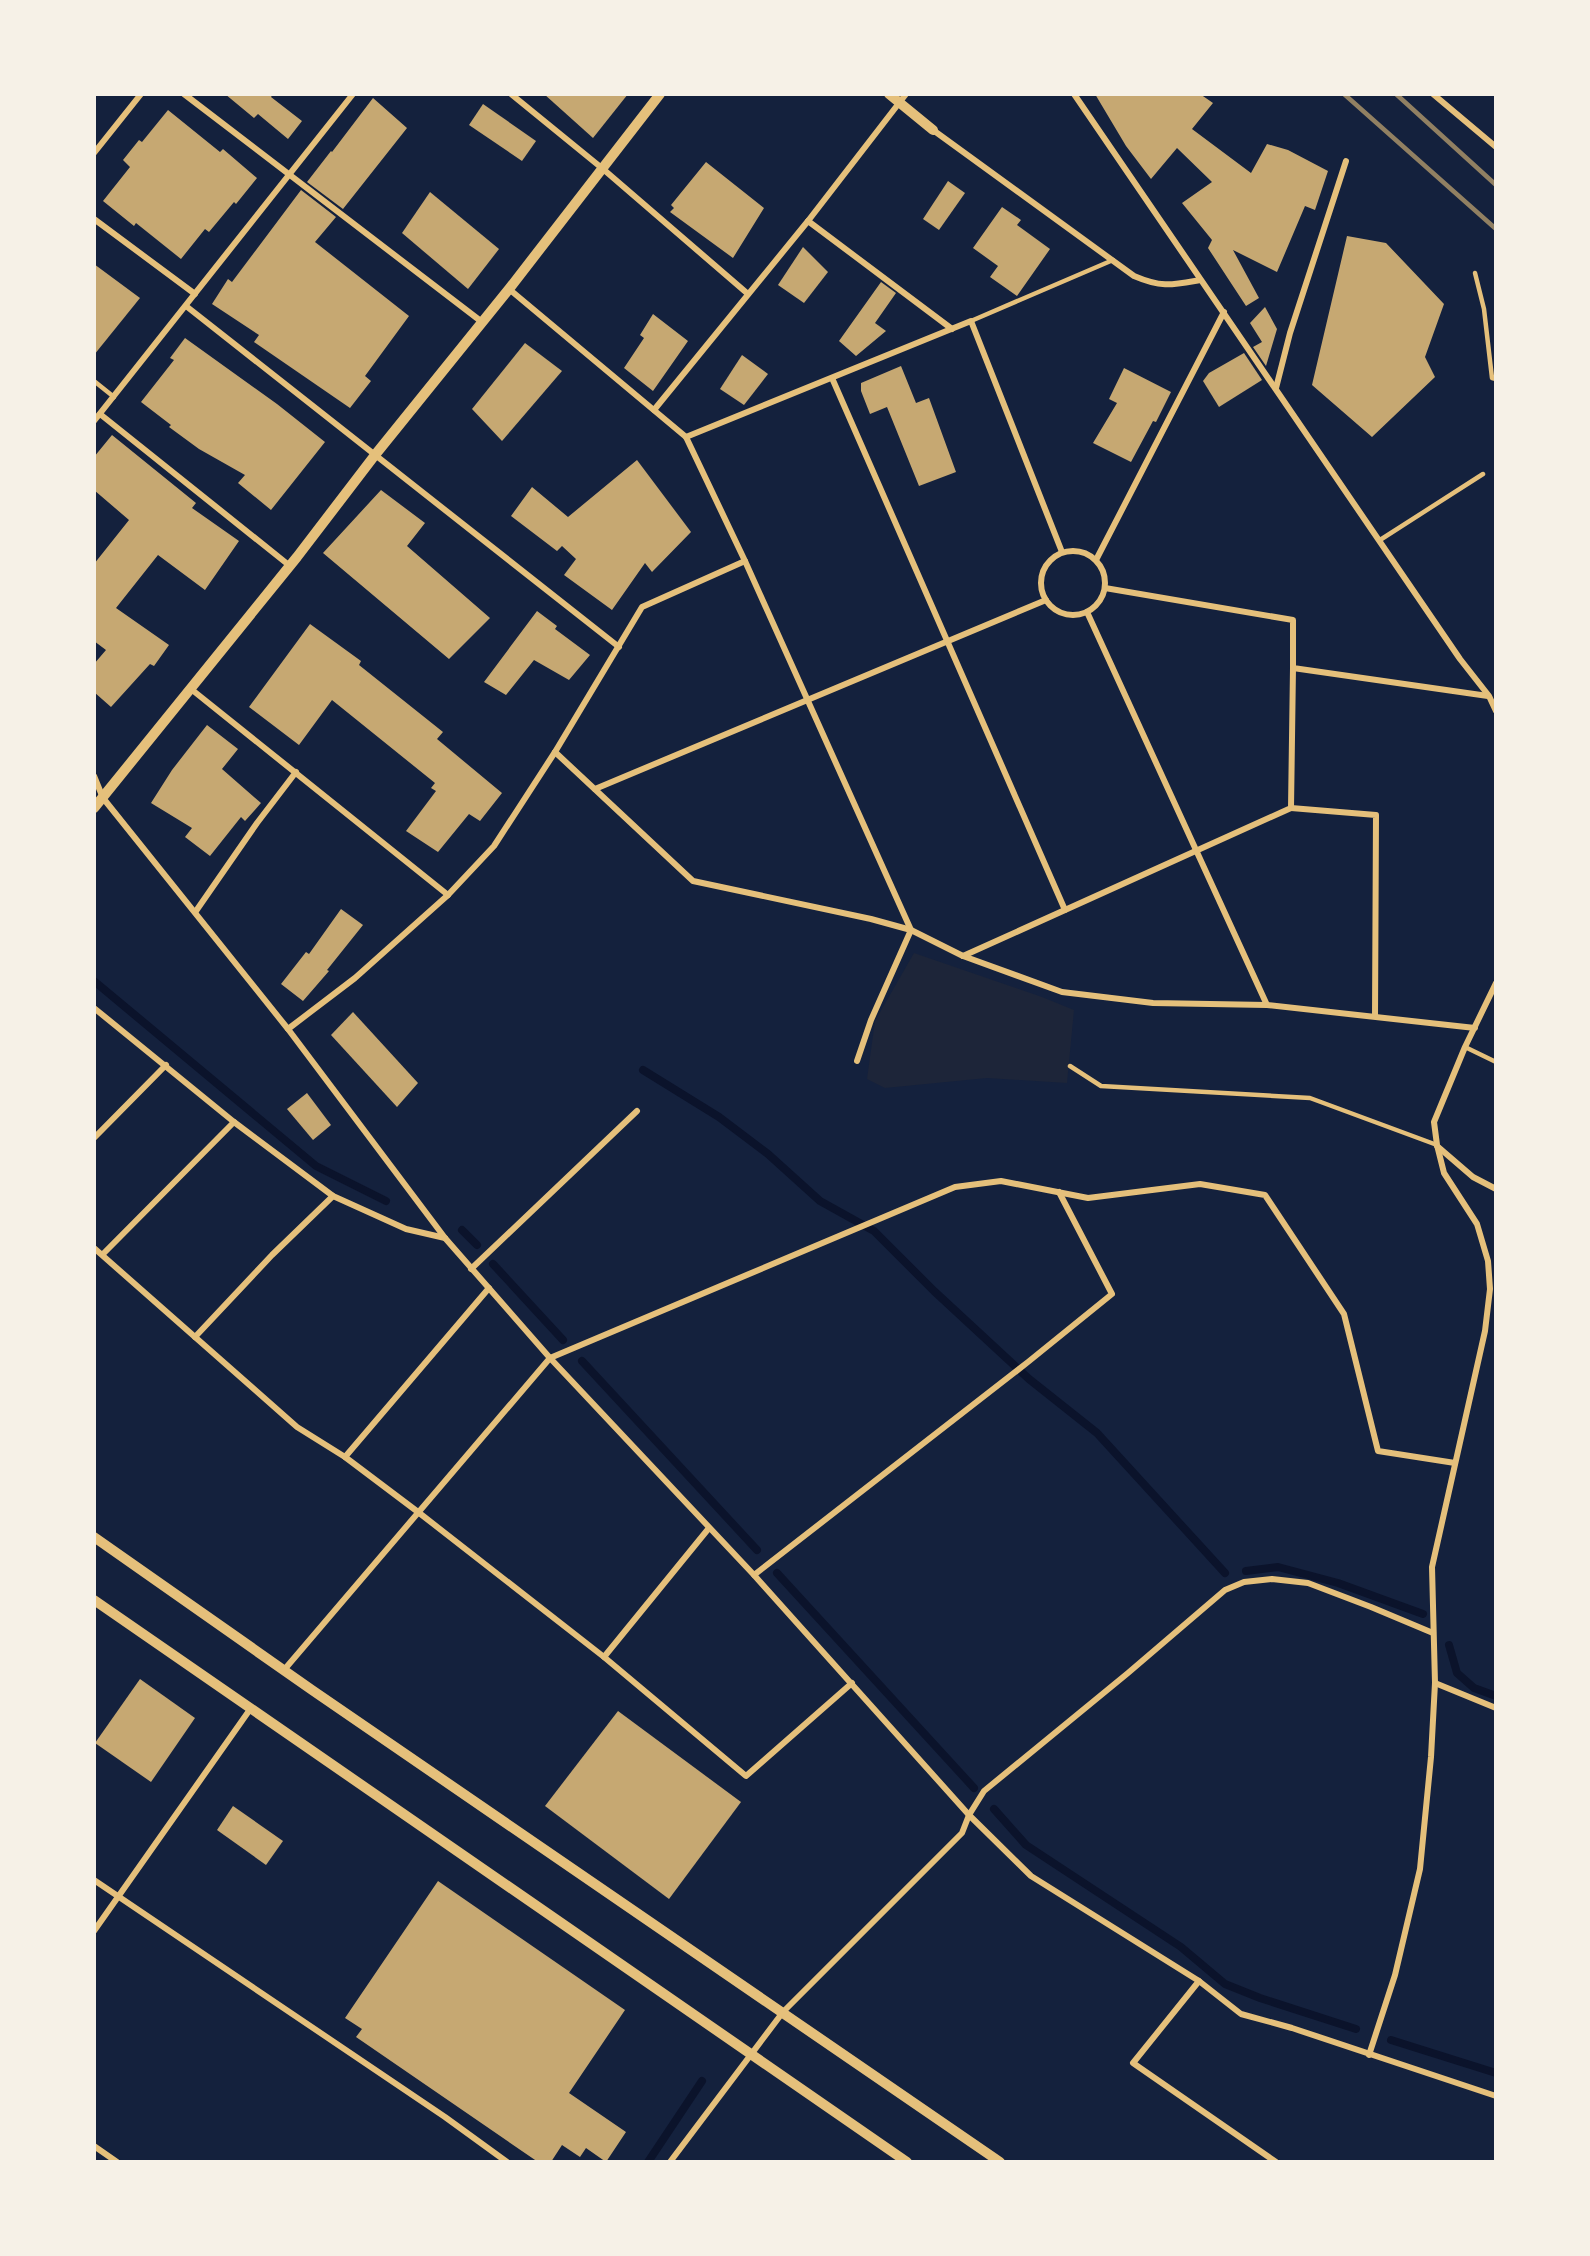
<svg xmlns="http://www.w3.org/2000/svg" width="1590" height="2256" viewBox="0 0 1590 2256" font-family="'Source Sans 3',sans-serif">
<rect width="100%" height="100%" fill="#14213d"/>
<!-- green -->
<path fill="#1d2539" d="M 914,953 L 1042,997 L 1074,1010 L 1067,1083 L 987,1078 L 885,1088 L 867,1079 L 875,1021 Z"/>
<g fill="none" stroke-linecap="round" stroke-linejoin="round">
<!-- stream -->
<g stroke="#0b132b" stroke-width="8">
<path d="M 94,981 L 316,1166 L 386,1201"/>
<path d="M 643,1070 L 719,1117 L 768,1154 L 820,1201 L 874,1231 L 934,1291 L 1029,1379 L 1097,1433 L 1225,1573"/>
<path d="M 462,1230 L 477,1245"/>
<path d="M 493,1264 L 563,1340"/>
<path d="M 582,1361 L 757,1550"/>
<path d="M 1246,1571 L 1278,1567 L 1338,1583 L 1423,1614"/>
<path d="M 777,1573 L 974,1788"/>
<path d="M 1449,1645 L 1457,1673 L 1474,1688 L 1496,1696"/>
<path d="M 994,1809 L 1026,1845 L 1181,1947 L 1225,1984 L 1260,1998 L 1356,2029"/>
<path d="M 1391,2040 L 1496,2073"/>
<path d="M 648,2162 L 702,2081"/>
</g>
</g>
<!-- building -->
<g fill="#c6a872">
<path d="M 225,94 L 273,94 L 271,97 L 302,121 L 288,139 L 258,114 L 254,118 Z"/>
<path d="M 544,94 L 628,94 L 593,138 Z"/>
<path d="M 1095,94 L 1200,94 L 1213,103 L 1192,129 L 1251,173 L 1267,144 L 1288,150 L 1328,171 L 1315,210 L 1305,206 L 1277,272 L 1233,250 L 1259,298 L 1246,306 L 1208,248 L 1212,240 L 1182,203 L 1212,182 L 1177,148 L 1151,179 L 1126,146 Z"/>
<path d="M 373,98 L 407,128 L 343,209 L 307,182 L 331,151 L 332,152 Z"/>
<path d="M 483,104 L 536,141 L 522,161 L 469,125 Z"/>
<path d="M 168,110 L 220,152 L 223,149 L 257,178 L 236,204 L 234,202 L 209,232 L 205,229 L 181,259 L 136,223 L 134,226 L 103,201 L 130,167 L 123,160 L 139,140 L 142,142 Z"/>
<path d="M 706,162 L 764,208 L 733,258 L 670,212 L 674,208 L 671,205 Z"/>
<path d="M 948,181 L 965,193 L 939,230 L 923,219 Z"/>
<path d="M 301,190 L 336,217 L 315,242 L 409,316 L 365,376 L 371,381 L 350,408 L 254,342 L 259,335 L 212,304 L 228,279 L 232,282 Z"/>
<path d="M 430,192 L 499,249 L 468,289 L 402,233 Z"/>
<path d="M 1002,207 L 1021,220 L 1017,225 L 1050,249 L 1017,296 L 990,277 L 998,266 L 973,248 Z"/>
<path d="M 1347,236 L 1386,243 L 1444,304 L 1425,357 L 1435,377 L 1372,437 L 1312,385 Z"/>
<path d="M 803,247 L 828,272 L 804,303 L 778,285 Z"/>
<path d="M 94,264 L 140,298 L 94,355 Z"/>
<path d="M 881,282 L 896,293 L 875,323 L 886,331 L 856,356 L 839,341 Z"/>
<path d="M 1265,307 L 1277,329 L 1266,366 L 1253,347 L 1262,342 L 1250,323 Z"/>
<path d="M 653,314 L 688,341 L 653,391 L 624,368 L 644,338 L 640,335 Z"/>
<path d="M 185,338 L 277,404 L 325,442 L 271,510 L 238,483 L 245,475 L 199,449 L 169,427 L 171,425 L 141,402 L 174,360 L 170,358 Z"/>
<path d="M 525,343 L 562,371 L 502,441 L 472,409 Z"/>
<path d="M 1244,353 L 1262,380 L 1219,407 L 1203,381 L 1209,373 Z"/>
<path d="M 742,355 L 768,374 L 744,405 L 720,389 Z"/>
<path d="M 901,366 L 916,403 L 929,398 L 956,472 L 919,486 L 887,407 L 870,414 L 861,391 L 861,383 Z"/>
<path d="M 1124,368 L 1171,392 L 1156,422 L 1153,421 L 1131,462 L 1093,443 L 1117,403 L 1109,399 Z"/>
<path d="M 112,435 L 196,503 L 192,508 L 239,541 L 205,590 L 158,555 L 116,608 L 169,645 L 154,666 L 150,664 L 111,707 L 94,692 L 94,664 L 106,650 L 94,641 L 94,564 L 129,520 L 94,490 L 94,457 Z"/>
<path d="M 637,460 L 691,532 L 652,572 L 645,563 L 612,610 L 564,575 L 576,559 L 562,546 L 557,551 L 511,516 L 532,487 L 568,517 Z"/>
<path d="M 381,490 L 425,523 L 407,546 L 490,618 L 449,659 L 323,553 Z"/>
<path d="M 537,611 L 557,626 L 555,629 L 590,655 L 569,680 L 534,660 L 506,695 L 484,682 Z"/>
<path d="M 310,624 L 361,661 L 359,665 L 443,732 L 437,739 L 502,793 L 480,821 L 469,814 L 438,852 L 406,831 L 436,791 L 431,788 L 435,783 L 332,700 L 299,745 L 249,707 Z"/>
<path d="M 207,725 L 238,749 L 222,769 L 261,803 L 245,821 L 241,817 L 210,856 L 185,837 L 192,828 L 151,803 L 172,770 Z"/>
<path d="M 341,909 L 363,925 L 327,970 L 329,971 L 303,1001 L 281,984 L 306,952 L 309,954 Z"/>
<path d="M 353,1012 L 418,1083 L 397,1107 L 331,1035 Z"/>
<path d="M 307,1093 L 331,1125 L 313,1140 L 287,1109 Z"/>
<path d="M 140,1679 L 195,1718 L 151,1782 L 95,1743 Z"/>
<path d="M 618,1711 L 741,1802 L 669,1899 L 545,1806 Z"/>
<path d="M 233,1806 L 283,1841 L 266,1865 L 217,1830 Z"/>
<path d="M 438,1881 L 625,2010 L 569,2093 L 626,2132 L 606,2162 L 586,2148 L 580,2157 L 562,2145 L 551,2162 L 538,2162 L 356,2037 L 362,2029 L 345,2018 Z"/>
</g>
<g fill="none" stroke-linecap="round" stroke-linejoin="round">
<!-- service -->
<g stroke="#e5c07b" stroke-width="4.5">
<path d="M 1475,273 L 1484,309 L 1492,378 L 1496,379"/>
<path d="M 971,321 L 1113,260"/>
<path d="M 94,381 L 114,397"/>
<path d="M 1380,540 L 1483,474"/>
<path d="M 1465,1047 L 1496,1062"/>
<path d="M 1070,1066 L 1101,1086 L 1310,1098 L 1437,1145"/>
</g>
<!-- minor -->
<g stroke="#e5c07b" stroke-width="6">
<path d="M 184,94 L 482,322"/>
<path d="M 511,94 L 603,169 L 748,294"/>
<path d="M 1074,94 L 1460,659 L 1489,696 L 1496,711"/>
<path d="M 1433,94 L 1496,147"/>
<path d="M 933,130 L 1134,276 C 1162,288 1172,285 1200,280"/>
<path d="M 94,153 L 141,94"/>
<path d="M 94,219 L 195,294"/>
<path d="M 808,221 L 952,329"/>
<path d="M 509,289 L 686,437 L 745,561 L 911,930 L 871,1020 L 857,1061"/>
<path d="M 186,306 L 619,647"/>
<path d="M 832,378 L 1065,910"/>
<path d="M 1276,388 L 1290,333 L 1346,161"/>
<path d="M 654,410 L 808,221 L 906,94"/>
<path d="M 100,414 L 290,566"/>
<path d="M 94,421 L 353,94"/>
<path d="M 686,437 L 971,321 L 1062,552"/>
<circle cx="1073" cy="583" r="32"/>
<path d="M 1096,560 L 1224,312"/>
<path d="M 1105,588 L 1293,620 L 1293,668 L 1488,696"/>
<path d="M 1087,612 L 1267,1005"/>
<path d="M 191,689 L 448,895"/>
<path d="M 555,752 L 693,881 L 871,919 L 911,930 L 963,956 L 1062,992 L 1153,1003 L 1267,1005 L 1475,1028"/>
<path d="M 94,776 L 103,798 L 288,1029 L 445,1238 L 550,1358 L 754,1575 L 969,1815 L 1031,1876 L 1199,1981 L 1241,2014 L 1292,2028 L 1496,2096"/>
<path d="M 595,789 L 1046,600"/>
<path d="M 1291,808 L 1376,815 L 1375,1016"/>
<path d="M 196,911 L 257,823 L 296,772"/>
<path d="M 963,956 L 1291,808 L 1293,668"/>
<path d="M 94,1008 L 234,1122 L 333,1196 L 406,1229 L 445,1238"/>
<path d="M 288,1029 L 355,978 L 448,895 L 494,846 L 555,752 L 642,607 L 745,561"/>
<path d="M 94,1138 L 166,1065"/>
<path d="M 1437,1146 L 1473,1177 L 1496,1189"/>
<path d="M 94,1248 L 297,1427 L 345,1457 L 418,1512 L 604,1657 L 746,1776 L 852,1683"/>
<path d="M 103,1254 L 234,1122"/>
<path d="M 471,1269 L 637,1111"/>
<path d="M 195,1337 L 272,1255 L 333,1196"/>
<path d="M 345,1457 L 489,1288"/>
<path d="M 754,1575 L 1028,1362 L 1112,1294 L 1059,1192"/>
<path d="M 604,1657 L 709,1528"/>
<path d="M 284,1670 L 550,1358 L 955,1187 L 1001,1181 L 1088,1198 L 1200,1184 L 1265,1195 L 1344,1314 L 1378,1451 L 1455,1463"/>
<path d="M 1435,1683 L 1496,1708"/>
<path d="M 94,1880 L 445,2117 L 507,2162"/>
<path d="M 94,1931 L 251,1708"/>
<path d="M 1199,1981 L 1133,2063 L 1276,2162"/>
<path d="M 1369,2055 L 1395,1975 L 1420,1869 L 1431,1757 L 1435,1683 L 1432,1567 L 1485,1331 L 1490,1289 L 1488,1261 L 1477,1224 L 1444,1173 L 1437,1145 L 1434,1122 L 1465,1047 L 1496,983"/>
<path d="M 94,2146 L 117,2162"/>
<path d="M 670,2162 L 783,2012 L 962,1833 L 969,1815 L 984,1791 L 1128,1673 L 1225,1590 L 1244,1582 L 1272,1579 L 1308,1583 L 1371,1607 L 1433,1633"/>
</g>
<!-- tertiary -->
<g stroke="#e5c07b" stroke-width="10">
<path d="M 889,94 L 933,130"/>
<path d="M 94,808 L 297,557 L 375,455 L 509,289 L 660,94"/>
<path d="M 94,1537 L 312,1690 L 1000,2162"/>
<path d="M 94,1600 L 907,2162"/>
</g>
<!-- rail -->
<g stroke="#918062" stroke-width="4.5">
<path d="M 1344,94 L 1496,229"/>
<path d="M 1396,94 L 1496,185"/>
</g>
</g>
<!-- border -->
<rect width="1590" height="2256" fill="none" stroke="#f6f1e7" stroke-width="192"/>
</svg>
